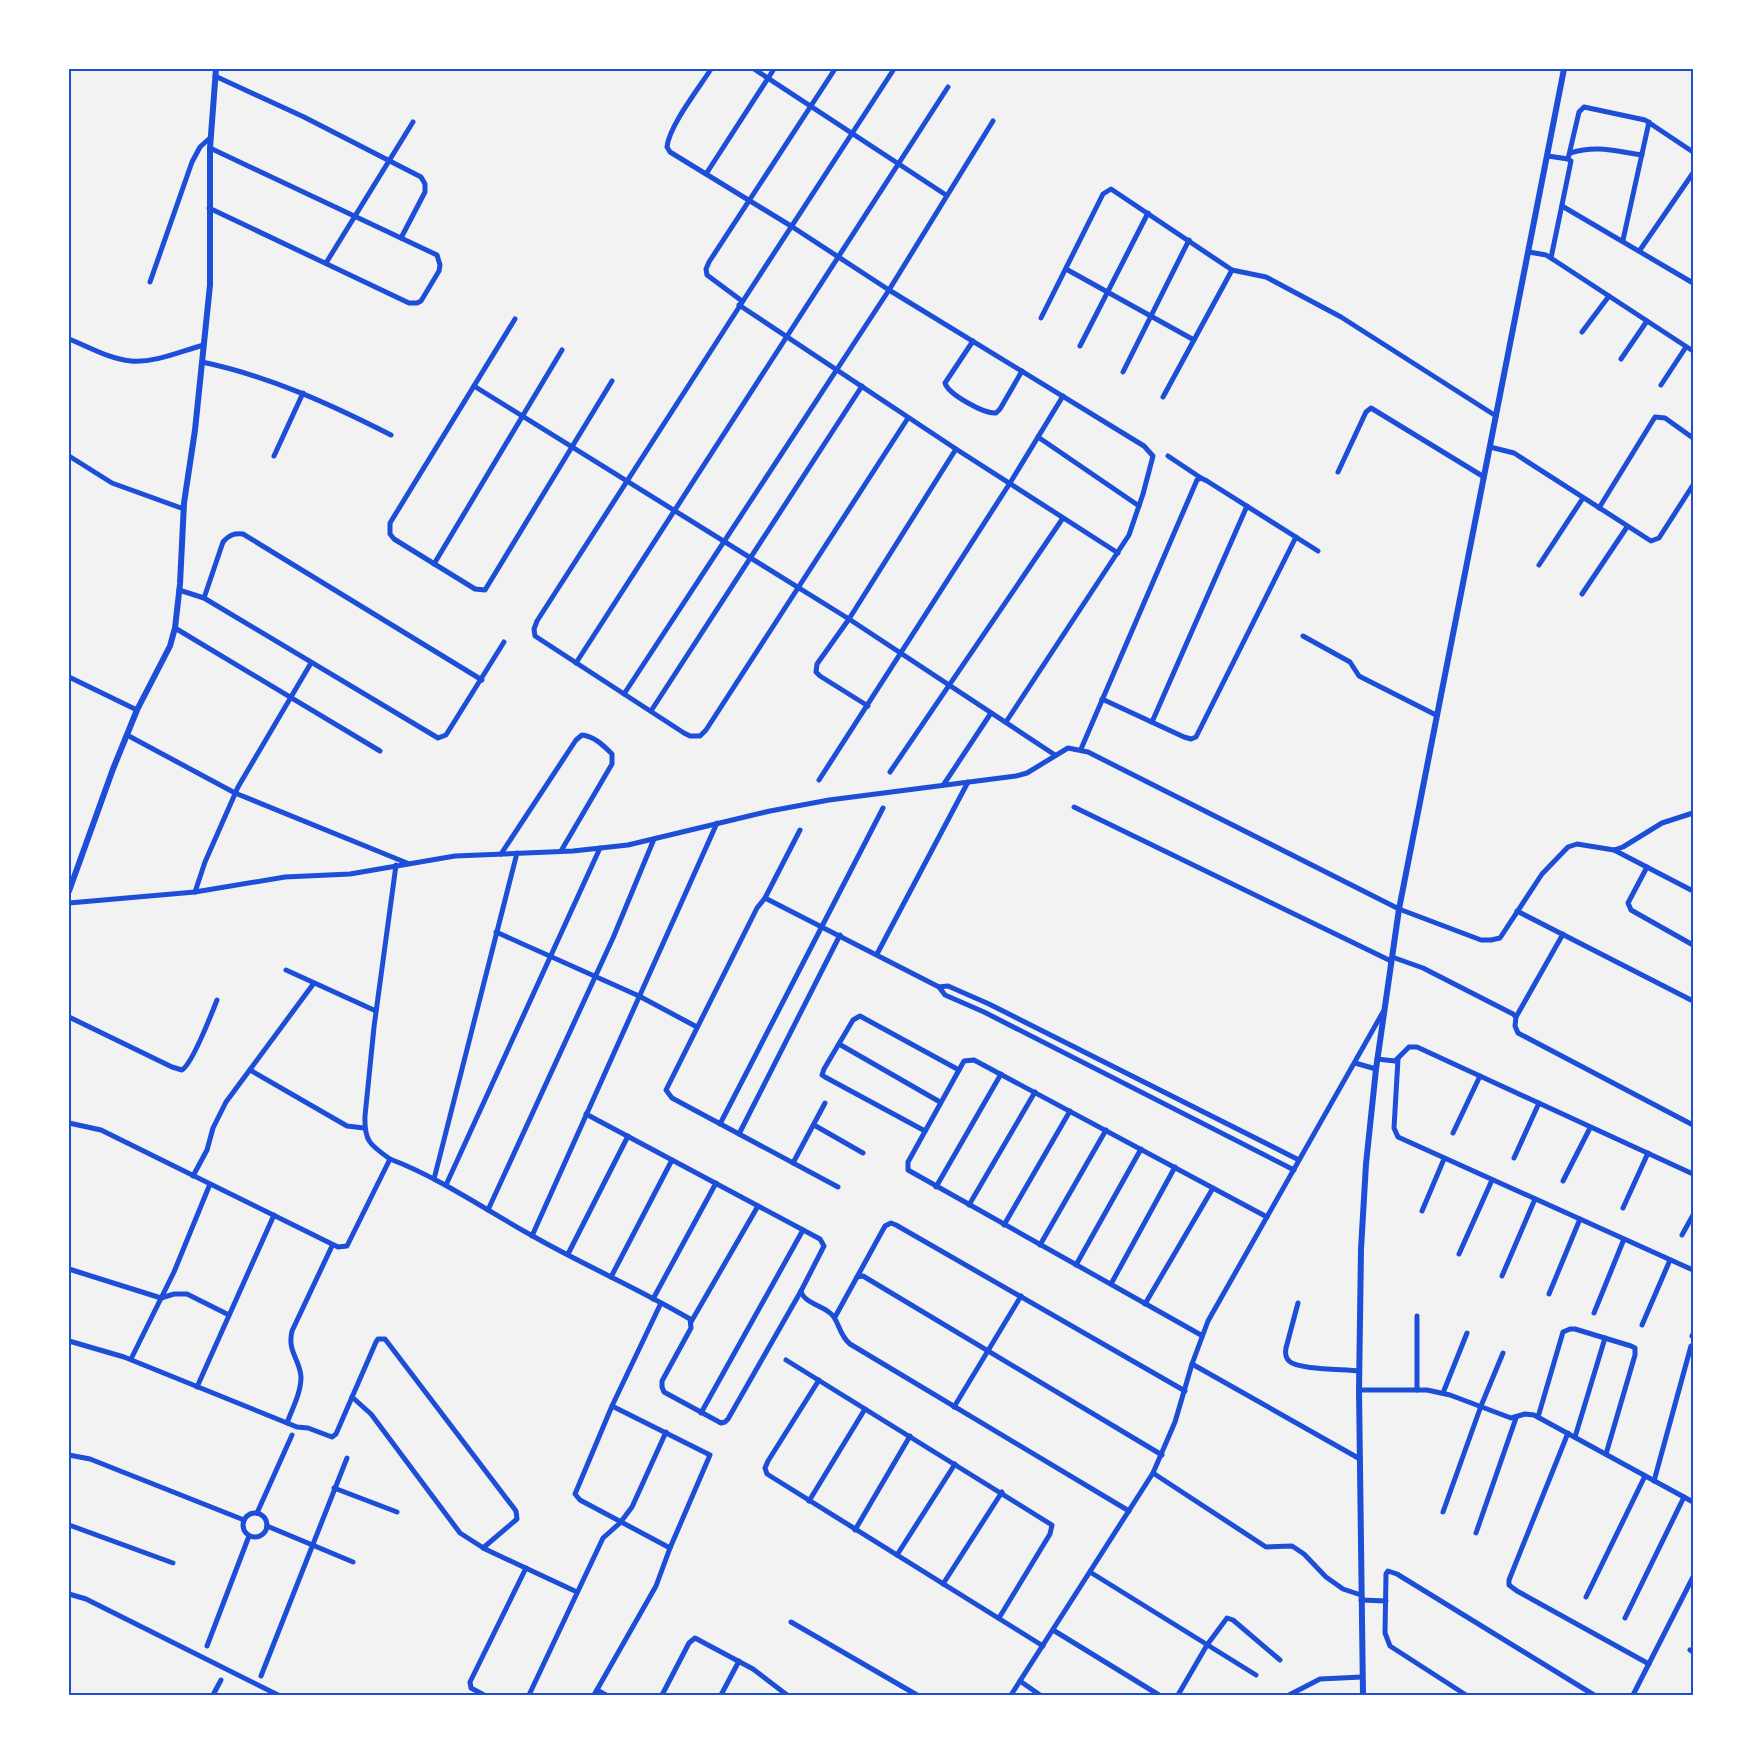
<svg xmlns="http://www.w3.org/2000/svg" width="1762" height="1764" viewBox="0 0 1762 1764" font-family="Commissioner,sans-serif">
<rect width="100%" height="100%" fill="#f2f2f2"/>
<g fill="none" stroke-linecap="round" stroke-linejoin="round">
<!-- minor -->
<g stroke="#1d4ed8" stroke-width="5">
<path d="M 711,69 C 699,88 669,126 667,147 L 670,152 L 791,226 L 889,290 L 1144,446 L 1153,456 L 1143,494 L 1129,535 L 1006,722"/>
<path d="M 754,69 L 946,195"/>
<path d="M 894,69 L 752,287 L 537,621 L 534,629 L 535,636 L 684,733 L 690,736 L 700,736 L 706,730 L 908,418"/>
<path d="M 215,76 L 304,117 L 421,177 L 425,184 L 425,192 L 401,238"/>
<path d="M 1570,153 C 1597,145 1614,151 1642,155"/>
<path d="M 1548,156 L 1568,159 L 1571,161 L 1551,258"/>
<path d="M 1568,159 L 1579,112 L 1584,107 L 1645,120 L 1693,152"/>
<path d="M 706,174 L 774,69"/>
<path d="M 1562,206 L 1693,283"/>
<path d="M 209,208 L 409,303 L 417,303 L 421,301 L 439,271 L 440,265 L 437,255 L 210,148"/>
<path d="M 1623,240 L 1649,122"/>
<path d="M 1640,250 L 1693,173"/>
<path d="M 1529,252 L 1546,255 L 1557,262 L 1693,351"/>
<path d="M 326,263 L 413,122"/>
<path d="M 1066,269 L 1194,340"/>
<path d="M 150,282 L 192,162 L 200,147 L 210,138"/>
<path d="M 742,301 L 707,275 L 706,269 L 709,262 L 835,69"/>
<path d="M 739,305 L 956,449 L 1118,553"/>
<path d="M 1041,318 L 1103,194 L 1111,189 L 1232,270 L 1266,277 L 1341,317 L 1496,416"/>
<path d="M 515,319 L 390,523 L 390,534 L 394,539 L 475,589 L 485,590 L 612,381"/>
<path d="M 1582,332 L 1609,296"/>
<path d="M 69,339 C 89,347 109,359 131,361 C 155,363 181,351 204,345"/>
<path d="M 973,341 L 945,383 C 948,394 984,414 996,413 L 1000,409 L 1022,371"/>
<path d="M 1080,346 L 1148,213"/>
<path d="M 1621,359 L 1647,321"/>
<path d="M 202,362 C 269,376 330,404 391,435"/>
<path d="M 1123,372 L 1189,240"/>
<path d="M 1661,385 L 1686,347"/>
<path d="M 474,386 L 849,619 L 1055,755"/>
<path d="M 1163,397 L 1232,270"/>
<path d="M 1038,437 L 1139,506"/>
<path d="M 1490,447 L 1514,453 L 1651,541 L 1659,538 L 1693,485"/>
<path d="M 69,456 L 112,483 L 184,509"/>
<path d="M 274,456 L 303,393"/>
<path d="M 1168,456 L 1201,478"/>
<path d="M 1338,472 L 1366,412 L 1371,408 L 1484,477"/>
<path d="M 1599,508 L 1655,417 L 1665,418 L 1693,438"/>
<path d="M 434,564 L 562,350"/>
<path d="M 1539,565 L 1583,498"/>
<path d="M 179,590 L 204,598 L 438,738 L 446,735 L 504,642"/>
<path d="M 1582,594 L 1627,527"/>
<path d="M 204,598 L 223,542 C 229,535 234,533 243,534 L 482,680"/>
<path d="M 175,628 L 380,751"/>
<path d="M 1303,636 L 1350,662 L 1359,676 L 1436,715"/>
<path d="M 576,663 L 948,87"/>
<path d="M 69,677 L 137,710"/>
<path d="M 624,694 L 889,290 L 993,121"/>
<path d="M 1102,699 L 1184,737 L 1191,739 L 1196,737 L 1296,537"/>
<path d="M 868,706 L 820,676 L 816,672 L 817,664 L 849,619 L 956,449"/>
<path d="M 651,711 L 862,386"/>
<path d="M 1152,722 L 1247,506"/>
<path d="M 127,735 L 235,793 L 407,863"/>
<path d="M 1081,749 L 1197,480 L 1201,478 L 1207,481 L 1318,551"/>
<path d="M 890,772 L 1063,518"/>
<path d="M 819,780 L 1010,483 L 1063,396"/>
<path d="M 944,784 L 991,713"/>
<path d="M 1074,807 L 1391,961"/>
<path d="M 1614,850 L 1693,891"/>
<path d="M 501,854 L 576,740 L 582,735 C 594,736 604,746 612,754 L 612,764 L 561,851"/>
<path d="M 1647,867 L 1628,903 L 1631,910 L 1693,945"/>
<path d="M 195,892 L 205,862 L 238,787 L 311,663"/>
<path d="M 765,898 L 800,830"/>
<path d="M 69,903 L 195,892 L 285,877 L 350,874 L 455,856 L 573,851 L 628,845 L 770,811 L 829,800 L 1016,776 L 1027,773 L 1068,748 L 1088,752 L 1399,909 L 1481,940 L 1491,940 L 1500,938 L 1542,874 L 1568,847 L 1577,844 L 1614,850 L 1623,847 L 1662,823 L 1693,813"/>
<path d="M 1517,911 L 1693,1001"/>
<path d="M 496,932 L 639,996 L 697,1027"/>
<path d="M 877,954 L 968,782"/>
<path d="M 1392,957 L 1423,968 L 1513,1014 L 1516,1017 L 1515,1026 L 1518,1033 L 1693,1125"/>
<path d="M 286,970 L 376,1011"/>
<path d="M 939,987 L 948,986 L 989,1004 L 1299,1160"/>
<path d="M 69,1017 L 172,1067 L 182,1070 C 193,1063 211,1015 217,1000"/>
<path d="M 1516,1017 L 1563,934"/>
<path d="M 839,1044 L 940,1102"/>
<path d="M 1377,1059 L 1395,1061 L 1409,1047 L 1417,1047 L 1693,1174"/>
<path d="M 1398,1059 L 1394,1128 L 1398,1137 L 1693,1270"/>
<path d="M 1355,1063 L 1376,1069"/>
<path d="M 250,1070 L 347,1126 L 364,1128"/>
<path d="M 586,1114 L 820,1239 L 824,1246 L 801,1291 C 804,1303 821,1305 830,1313 C 839,1319 838,1334 850,1344 L 1129,1511"/>
<path d="M 69,1123 L 101,1130 L 338,1247 L 347,1246 L 390,1159 C 440,1178 484,1209 531,1235 C 583,1265 638,1288 690,1319 L 691,1328 L 662,1381 L 662,1387 L 664,1392 L 721,1423 L 725,1422 L 728,1419 L 801,1291"/>
<path d="M 720,1124 L 883,808"/>
<path d="M 814,1125 L 863,1153"/>
<path d="M 925,1131 L 825,1077 L 822,1075 L 824,1069 L 853,1020 L 860,1016 L 959,1070"/>
<path d="M 1453,1133 L 1480,1076"/>
<path d="M 739,1134 L 840,935"/>
<path d="M 1514,1158 L 1539,1103"/>
<path d="M 390,1159 C 370,1145 364,1141 365,1116 L 374,1027 L 396,865"/>
<path d="M 793,1163 L 825,1103"/>
<path d="M 193,1176 L 207,1150 L 213,1128 L 226,1102 L 314,983"/>
<path d="M 434,1179 L 517,853"/>
<path d="M 1563,1181 L 1590,1128"/>
<path d="M 446,1185 L 600,848"/>
<path d="M 838,1187 L 672,1098 L 666,1090 L 757,908 L 765,898 L 939,987 L 945,995 L 984,1012 L 1294,1170"/>
<path d="M 936,1187 L 1001,1074"/>
<path d="M 969,1205 L 1035,1092"/>
<path d="M 1623,1208 L 1648,1153"/>
<path d="M 488,1210 L 613,938 L 654,839"/>
<path d="M 1422,1211 L 1444,1159"/>
<path d="M 1004,1225 L 1070,1111"/>
<path d="M 1682,1235 L 1693,1215"/>
<path d="M 532,1236 L 717,823"/>
<path d="M 1040,1245 L 1106,1130"/>
<path d="M 568,1254 L 628,1136"/>
<path d="M 1459,1254 L 1492,1180"/>
<path d="M 1076,1265 L 1141,1149"/>
<path d="M 69,1269 L 161,1298 L 174,1294 L 187,1294 L 229,1315"/>
<path d="M 1502,1276 L 1535,1199"/>
<path d="M 611,1277 L 672,1160"/>
<path d="M 857,1277 L 885,1226 L 891,1223 L 896,1225 L 1185,1391"/>
<path d="M 1111,1284 L 1175,1167"/>
<path d="M 1549,1294 L 1580,1219"/>
<path d="M 653,1299 L 716,1183"/>
<path d="M 661,1303 L 612,1406 L 575,1494 L 580,1500 L 670,1548"/>
<path d="M 1298,1303 L 1286,1348 C 1285,1353 1285,1357 1289,1361 C 1298,1370 1345,1369 1359,1371"/>
<path d="M 1145,1304 L 1213,1188"/>
<path d="M 1594,1313 L 1624,1239"/>
<path d="M 1417,1316 L 1417,1390"/>
<path d="M 835,1317 L 857,1277 L 863,1276 L 1162,1455"/>
<path d="M 691,1322 L 758,1206"/>
<path d="M 1642,1325 L 1670,1260"/>
<path d="M 1201,1335 L 908,1170 L 908,1162 L 964,1061 L 974,1060 L 1267,1217"/>
<path d="M 1692,1336 L 1693,1334"/>
<path d="M 69,1341 L 124,1357 L 297,1427 L 308,1428 L 332,1437 L 336,1434 L 376,1342 L 378,1339 L 385,1339 L 516,1511 L 517,1519 L 483,1548"/>
<path d="M 131,1359 L 174,1272 L 210,1184"/>
<path d="M 786,1360 L 1052,1525 L 1050,1534 L 999,1618"/>
<path d="M 1192,1364 L 1360,1459"/>
<path d="M 819,1380 L 768,1461 L 765,1468 L 767,1474 L 1043,1646"/>
<path d="M 197,1387 L 274,1215"/>
<path d="M 1359,1390 L 1427,1390 L 1450,1395 L 1511,1418 L 1525,1414 L 1534,1415 L 1693,1502"/>
<path d="M 1443,1393 L 1467,1333"/>
<path d="M 352,1397 L 371,1414 L 460,1533 L 485,1549 L 577,1592"/>
<path d="M 954,1407 L 1021,1296"/>
<path d="M 701,1413 L 803,1230"/>
<path d="M 1538,1417 L 1563,1332 L 1570,1329 L 1575,1329 L 1631,1346 L 1635,1348 L 1635,1355 L 1606,1454"/>
<path d="M 287,1423 C 292,1409 301,1393 301,1377 C 300,1359 287,1352 292,1331 L 332,1246"/>
<path d="M 1568,1433 L 1509,1580 L 1509,1585 L 1517,1591 L 1649,1664"/>
<path d="M 1575,1437 L 1605,1338"/>
<path d="M 69,1455 L 90,1459 L 244,1520"/>
<path d="M 1153,1473 L 1266,1547 L 1292,1546 L 1304,1554 L 1326,1577 L 1343,1589 L 1361,1595"/>
<path d="M 1654,1481 L 1691,1346"/>
<path d="M 334,1488 L 397,1512"/>
<path d="M 809,1501 L 865,1409"/>
<path d="M 1443,1512 L 1481,1406 L 1503,1353"/>
<path d="M 257,1513 L 292,1435"/>
<circle cx="255" cy="1525" r="12"/>
<path d="M 69,1525 L 173,1563"/>
<path d="M 267,1526 L 353,1562"/>
<path d="M 855,1530 L 910,1436"/>
<path d="M 1476,1533 L 1516,1418"/>
<path d="M 897,1555 L 955,1464"/>
<path d="M 1090,1572 L 1256,1675"/>
<path d="M 943,1584 L 1002,1492"/>
<path d="M 69,1594 L 86,1599 L 278,1695"/>
<path d="M 1586,1597 L 1645,1476"/>
<path d="M 1361,1600 L 1386,1601"/>
<path d="M 1625,1618 L 1684,1497"/>
<path d="M 791,1622 L 917,1695"/>
<path d="M 1053,1630 L 1159,1695"/>
<path d="M 207,1646 L 249,1536"/>
<path d="M 1690,1650 L 1693,1652"/>
<path d="M 261,1676 L 347,1458"/>
<path d="M 1020,1681 L 1040,1695"/>
<path d="M 597,1690 L 606,1695"/>
<path d="M 213,1695 L 221,1680"/>
<path d="M 484,1695 L 471,1688 L 470,1682 L 526,1568"/>
<path d="M 529,1695 L 603,1538 L 620,1523 L 632,1507 L 666,1432"/>
<path d="M 594,1695 L 656,1586 L 670,1548 L 710,1455 L 612,1406"/>
<path d="M 662,1695 L 689,1643 L 695,1638 L 753,1669 L 787,1695"/>
<path d="M 721,1695 L 739,1661"/>
<path d="M 1011,1695 L 1153,1473 L 1175,1422 L 1192,1364 L 1208,1321 L 1383,1012"/>
<path d="M 1178,1695 L 1207,1645 L 1227,1618 L 1233,1620 L 1280,1660"/>
<path d="M 1289,1695 L 1320,1679 L 1362,1677"/>
<path d="M 1466,1695 L 1390,1646 L 1385,1633 L 1386,1574 L 1388,1571 L 1397,1574 L 1594,1695"/>
<path d="M 1633,1695 L 1693,1577"/>
</g>
<!-- tertiary -->
<g stroke="#1d4ed8" stroke-width="6">
<path d="M 69,891 L 113,769 L 137,710 L 170,646 L 175,628 L 180,584 L 184,503 L 195,430 L 210,285 L 210,148 L 216,69"/>
<path d="M 1363,1695 L 1359,1390 L 1361,1249 L 1366,1164 L 1376,1069 L 1399,909 L 1564,69"/>
</g>
</g>
<!-- border -->
<rect width="1762" height="1764" fill="none" stroke="#ffffff" stroke-width="141"/>
<rect x="70" y="70" width="1622" height="1624" fill="none" stroke="#1d4ed8" stroke-width="2"/>
</svg>
